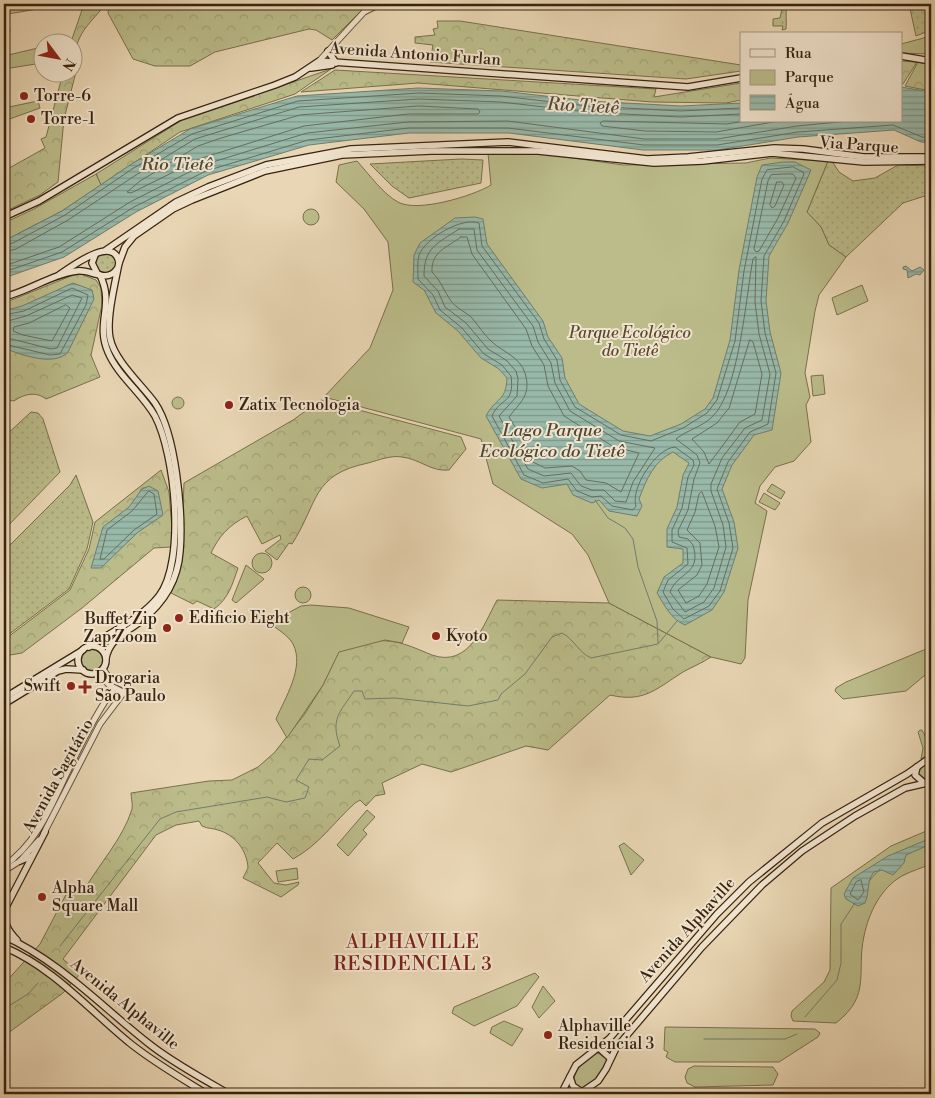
<svg xmlns="http://www.w3.org/2000/svg" width="935" height="1098" viewBox="0 0 935 1098" font-family="'Libre Bodoni',serif">
<defs>
<pattern id="grass-dots" width="8" height="8" patternUnits="userSpaceOnUse" patternTransform="scale(1.25)"><rect width="8" height="8" fill="#bbbc8a"/><path d="M2 2h.1M6 6h.1" fill="none" stroke="#a1a176" stroke-width="1.8" stroke-linecap="round"/></pattern>
<pattern id="forest-crowns" width="20" height="18" patternUnits="userSpaceOnUse" patternTransform="scale(1.25)"><rect width="20" height="18" fill="#bbbc8a"/><path d="M2 6a3 3 0 1 1 6 0M12 15a3 3 0 1 1 6 0" fill="none" stroke="#a1a176"/></pattern>
<pattern id="water-rules" width="6" height="5" patternUnits="userSpaceOnUse" patternTransform="scale(1.25)"><rect width="6" height="5" fill="#98b9aa"/><path d="M0 2.5h6" fill="none" stroke="#7d9689"/></pattern>
</defs>
<rect width="100%" height="100%" fill="#e9d6b4"/>
<filter id="stains"><feTurbulence type="fractalNoise" baseFrequency=".004" numOctaves="4"/><feColorMatrix values="0 0 0 0 .2 0 0 0 0 .09 0 0 0 0 .02 0 0 0 .5 -.17"/></filter>
<radialGradient id="worn" r=".72"><stop offset=".6" stop-color="#630" stop-opacity="0"/><stop offset="1" stop-color="#630" stop-opacity=".3"/></radialGradient>
<!-- grass -->
<g fill="url(#grass-dots)" stroke="#79704d">
<path d="M 783,4 L 787,4 C 785,13 787,20 786,29 L 782,30 L 783,26 L 773,26 L 773,19 L 780,18 Z"/>
<path d="M 909,4 L 931,4 L 931,30 L 916,36 Z"/>
<path d="M 461,159 L 483,160 L 481,183 L 409,198 L 392,186 L 370,164 Z"/>
<path d="M 828,161 L 832,161 L 839,172 L 853,181 L 875,178 L 898,165 L 931,166 L 931,194 L 903,203 L 846,257 L 829,245 L 821,227 L 807,212 Z"/>
<circle cx="106" cy="263" r="10"/>
<path d="M 31,412 L 38,413 L 43,419 L 60,472 L 4,530 L 4,437 Z"/>
<path d="M 76,475 L 93,522 L 87,549 L 69,589 L 4,638 L 4,551 L 70,485 Z"/>
</g>
<!-- forest -->
<g fill="url(#forest-crowns)" stroke="#79704d">
<path d="M 84,4 L 99,4 L 100,11 C 86,27 71,41 78,64 L 64,119 L 58,182 L 40,195 L 4,212 L 4,171 L 45,148 L 41,139 L 46,137 L 63,73 L 72,72 L 71,42 Z"/>
<path d="M 109,4 L 374,4 L 367,5 L 332,40 L 316,30 L 309,29 L 215,52 L 190,66 L 155,66 L 133,59 L 108,13 Z"/>
<path d="M 437,21 L 460,21 L 741,65 L 741,71 L 686,79 L 430,62 L 433,45 L 415,43 L 415,37 L 435,35 L 433,29 L 438,28 Z"/>
<path d="M 901,61 L 917,62 L 903,84 L 901,84 Z"/>
<path d="M 918,62 L 931,65 L 931,91 L 905,86 Z"/>
<path d="M 331,69 L 295,94 L 180,132 L 101,185 L 96,174 L 182,120 Z"/>
<path d="M 335,70 L 656,89 L 654,97 L 741,83 L 741,100 L 726,103 L 652,102 L 418,83 L 301,92 Z"/>
<path d="M 81,274 L 96,280 L 101,288 L 102,305 L 91,355 L 100,377 L 46,399 C 36,391 24,394 14,401 L 4,399 L 4,303 L 71,276 Z"/>
<path d="M 321,400 L 461,437 L 466,449 L 449,470 C 431,472 420,459 402,457 C 391,455 379,460 368,463 C 311,475 319,502 292,544 L 289,543 L 277,560 L 265,551 L 281,539 L 280,535 L 262,544 L 247,516 C 229,525 219,536 211,553 L 238,568 C 232,585 229,598 214,609 L 197,601 L 193,604 L 171,593 L 181,559 L 184,483 L 293,420 Z"/>
<path d="M 161,470 L 169,492 L 173,541 L 171,547 L 154,548 L 82,608 L 22,653 L 4,656 L 4,640 L 70,590 L 89,549 L 95,522 Z"/>
<path d="M 497,600 L 609,603 L 711,657 C 702,663 692,667 683,672 C 656,689 644,703 610,695 L 548,750 L 526,746 L 451,772 L 422,764 L 384,782 L 382,783 L 385,794 L 375,796 L 366,806 L 360,800 L 355,803 C 334,822 319,845 293,859 L 277,843 L 258,863 L 274,883 L 286,885 L 299,882 L 298,885 L 281,897 L 243,878 L 248,868 C 247,850 235,835 218,830 C 213,828 208,829 202,826 L 199,821 L 176,825 L 156,835 L 63,959 L 80,974 L 63,993 L 4,1036 L 4,984 L 40,944 L 71,885 L 83,892 C 98,865 123,839 132,809 C 133,804 131,798 131,793 L 209,781 L 232,780 L 258,767 L 274,753 L 304,715 L 323,685 L 339,651 C 353,646 372,639 388,641 C 403,642 417,649 432,655 C 469,668 483,626 497,600 Z"/>
<path d="M 777,1090 L 814,1091 L 817,1094 L 780,1094 Z"/>
</g>
<!-- green -->
<g fill="#bbbc8a" stroke="#79704d">
<path d="M 4,4 L 6,7 L 15,4 L 61,5 L 8,14 L 10,32 L 4,33 Z"/>
<path d="M 931,36 L 931,54 L 901,53 L 901,44 Z"/>
<path d="M 42,47 L 42,63 L 4,69 L 4,56 Z"/>
<path d="M 38,101 L 40,108 L 4,121 L 4,108 Z"/>
<path d="M 488,153 L 537,153 L 623,165 L 746,163 L 770,158 L 828,161 L 807,212 L 821,227 L 829,245 L 846,257 L 819,295 L 815,311 L 805,373 L 810,397 L 806,405 L 811,442 L 794,461 L 775,467 L 760,486 L 755,503 L 767,511 L 748,600 L 745,658 L 741,664 L 711,657 L 609,603 L 588,555 L 572,534 L 493,484 L 481,439 L 324,397 L 370,348 L 393,290 L 388,242 L 364,209 L 336,182 L 339,165 L 357,161 C 368,173 384,195 398,202 C 417,213 473,196 491,185 Z"/>
<path d="M 96,174 L 101,185 L 62,211 L 4,241 L 4,223 L 34,209 Z"/>
<circle cx="311" cy="217" r="8"/>
<path d="M 862,285 L 868,301 L 837,315 L 832,298 Z"/>
<path d="M 823,375 L 825,394 L 813,396 L 811,376 Z"/>
<circle cx="178" cy="403" r="6"/>
<path d="M 772,484 L 785,492 L 781,499 L 767,491 Z"/>
<path d="M 764,493 L 780,503 L 775,510 L 759,502 Z"/>
<circle cx="262" cy="563" r="10"/>
<path d="M 246,565 L 264,579 L 236,603 L 232,600 Z"/>
<circle cx="303" cy="595" r="8"/>
<path d="M 311,605 L 349,608 L 409,627 L 402,643 L 385,640 L 339,652 L 323,685 L 287,738 L 276,719 C 285,698 305,667 293,644 C 289,636 276,628 269,623 L 301,606 Z"/>
<path d="M 931,647 L 931,670 L 906,691 L 843,699 L 835,691 L 836,688 L 846,682 Z"/>
<circle cx="92" cy="661" r="12"/>
<path d="M 920,730 L 922,730 L 931,747 L 931,754 L 921,759 L 923,748 L 918,732 Z"/>
<path d="M 931,760 L 931,781 L 929,781 L 918,774 L 922,766 Z"/>
<path d="M 367,810 L 375,817 L 363,830 L 367,834 L 348,856 L 337,845 Z"/>
<path d="M 931,829 L 931,864 C 922,868 911,871 902,876 C 881,888 869,912 864,936 C 856,972 872,995 836,1023 L 793,1021 L 791,1016 L 792,1011 L 824,982 L 830,970 L 831,888 L 891,846 Z"/>
<path d="M 624,843 L 644,860 L 631,875 L 619,846 Z"/>
<path d="M 297,868 L 298,879 L 278,882 L 276,871 Z"/>
<path d="M 535,973 L 539,977 L 517,1006 L 474,1026 L 452,1013 L 454,1007 Z"/>
<path d="M 543,986 L 555,1001 L 539,1018 L 532,1007 Z"/>
<path d="M 504,1021 L 523,1029 L 512,1046 L 490,1033 L 492,1027 Z"/>
<path d="M 665,1027 L 815,1029 L 820,1033 L 818,1037 L 779,1062 L 675,1062 L 666,1057 L 668,1052 L 664,1050 Z"/>
<path d="M 598,1053 L 607,1059 C 605,1072 593,1087 579,1089 L 573,1082 C 576,1068 585,1058 598,1053 Z"/>
<path d="M 694,1066 L 773,1067 L 778,1074 L 773,1085 L 695,1087 L 687,1083 L 685,1077 L 688,1069 Z"/>
</g>
<!-- water -->
<g fill="url(#water-rules)" stroke="#717d6c">
<path d="M 901,87 L 931,92 L 931,143 L 921,142 L 894,130 L 798,137 L 718,150 L 643,150 L 509,133 L 409,133 L 309,145 L 208,175 L 136,212 L 64,257 L 4,278 L 4,241 L 62,211 L 130,165 L 190,129 L 297,96 L 418,88 L 502,91 L 588,101 L 681,106 L 741,103 L 741,121 L 901,121 Z"/>
<path d="M 783,162 L 795,162 L 811,170 L 788,223 L 769,256 L 766,301 L 770,332 L 781,373 L 772,430 L 754,435 L 732,465 L 722,489 L 734,522 L 738,548 L 724,592 L 712,610 L 685,625 C 671,619 665,606 657,593 L 664,577 L 683,563 L 683,549 L 667,547 L 667,529 L 677,507 L 683,475 L 689,463 L 673,452 C 654,461 646,480 639,499 L 642,506 L 637,516 L 609,511 L 599,500 L 592,503 L 573,495 L 567,484 L 542,488 L 521,479 L 486,416 C 496,397 506,402 507,378 L 499,369 L 481,358 L 458,331 L 436,313 L 424,290 L 413,282 L 414,255 L 420,243 L 455,218 L 475,217 L 483,219 L 487,244 L 543,321 L 548,337 L 562,358 L 565,378 L 579,404 L 623,431 L 650,436 L 681,424 L 705,409 L 713,398 L 730,340 L 739,270 L 757,177 L 762,165 Z"/>
<path d="M 906,266 L 912,271 L 920,267 L 924,270 L 920,275 L 916,274 L 908,278 L 907,270 L 903,269 L 903,267 Z"/>
<path d="M 73,283 L 92,290 L 94,299 L 68,352 C 55,367 21,355 4,348 L 4,311 L 22,306 Z"/>
<path d="M 149,486 L 158,491 L 163,515 L 137,533 L 101,568 L 91,568 L 103,527 L 129,507 L 142,489 Z"/>
<path d="M 931,838 L 931,844 L 906,855 L 904,863 L 893,875 L 882,870 L 874,872 C 866,882 870,892 865,903 L 858,906 L 846,899 L 844,894 L 853,878 L 888,856 Z"/>
</g>
<g fill="none" stroke-linecap="round" stroke-linejoin="round">
<!-- shore -->
<g stroke="#686e5d" stroke-width="1">
<path d="M 419,106 L 478,109 L 480,112 L 478,114 L 408,114 L 304,126 L 202,158 L 131,193 L 127,192 L 140,181 L 198,146 L 221,138 L 300,115 Z"/>
<path d="M 745,121 L 727,124 L 603,121 L 600,123 L 602,126 L 645,131 L 716,132 L 779,121"/>
<path d="M 793,167 L 803,172 L 804,174 L 784,221 L 764,256 L 761,301 L 765,333 L 776,373 L 768,424 L 750,432 L 728,462 L 717,489 L 729,523 L 733,548 L 720,591 L 709,606 L 684,619 L 673,609 L 663,592 L 668,580 L 688,564 L 687,548 L 672,542 L 672,530 L 682,508 L 688,477 L 694,465 L 693,460 L 675,447 C 656,448 630,489 636,506 L 633,510 L 612,506 L 601,496 L 592,497 L 577,491 L 568,479 L 543,483 L 524,475 L 492,416 C 500,397 515,405 511,376 L 502,365 L 484,354 L 462,328 L 440,310 L 433,295 L 418,279 C 418,272 417,262 419,255 C 426,238 461,217 479,223 L 482,246 L 539,323 L 544,339 L 557,360 L 560,380 L 575,407 L 621,435 L 651,441 L 683,428 L 707,413 L 717,400 L 735,341 L 744,271 L 762,179 L 767,170 Z"/>
<path d="M 784,174 L 793,174 L 796,178 L 778,218 L 759,251 L 756,252 L 754,249 L 768,181 L 771,175 Z"/>
<path d="M 777,182 L 782,182 L 784,185 L 775,206 L 772,208 L 770,205 Z"/>
<path d="M 459,229 L 474,229 L 477,250 L 533,326 L 538,342 L 551,363 L 555,383 L 570,411 L 619,441 L 655,448 L 633,482 L 626,502 L 615,501 L 604,490 L 592,490 L 581,486 L 571,473 L 544,476 L 528,469 L 499,416 L 517,396 L 518,379 L 516,371 L 506,360 L 488,349 L 466,323 L 445,307 L 438,291 L 424,276 C 424,247 437,244 459,229 Z"/>
<path d="M 461,237 L 467,237 L 472,254 L 526,329 L 532,346 L 544,365 L 548,386 L 564,416 L 614,447 L 639,453 L 621,492 L 606,483 L 586,480 L 580,471 L 572,466 L 545,468 L 531,461 L 522,438 L 509,417 C 519,403 532,396 525,373 C 520,357 503,352 492,342 C 484,335 479,326 472,318 C 466,312 456,308 451,301 C 444,291 441,281 432,272 C 431,252 446,248 461,237 Z"/>
<path d="M 4,245 L 13,243 L 65,215 L 132,169 L 192,134 L 298,101 L 419,93 L 501,96 L 587,106 L 681,111 L 741,108"/>
<path d="M 4,252 L 16,249 L 68,220 L 136,175 L 195,139 L 299,107 L 419,99 L 501,102 L 587,112 L 680,117 L 741,114"/>
<path d="M 756,257 L 755,302 L 759,334 L 770,374 L 762,420 L 745,428 L 722,458 L 711,484 L 711,491 L 723,525 L 726,547 L 714,588 L 704,602 L 685,612 L 670,592 C 678,571 702,575 693,545 L 688,539 L 679,537 L 678,531 L 688,510 L 694,479 L 700,463 L 697,455 L 676,439 C 687,430 702,427 712,417 C 739,393 746,295 753,259 Z"/>
<path d="M 4,266 L 59,247 L 130,202 L 203,165 L 307,133 L 408,122 L 508,121 L 644,139 L 717,139 L 797,126 L 849,121"/>
<path d="M 4,272 L 62,252 L 134,207 L 206,171 L 308,140 L 409,128 L 508,128 L 644,145 L 717,145 L 798,132 L 893,125 L 922,137 L 931,138"/>
<path d="M 66,305 L 70,308 L 52,341 L 23,335 L 13,331 L 14,327 L 29,323 Z"/>
<path d="M 4,315 L 24,311 L 72,288 L 88,295 L 86,305 L 60,354 L 50,355 L 4,344"/>
<path d="M 4,322 L 26,316 L 72,295 L 82,298 L 57,348 L 51,349 L 4,337"/>
<path d="M 750,340 L 753,342 L 762,374 L 755,414 L 740,422 L 709,464 L 704,452 L 692,439 L 717,423 L 729,408 Z"/>
<path d="M 149,491 L 154,494 L 157,514 L 134,530 L 104,559 L 100,559 L 107,530 L 132,511 Z"/>
<path d="M 702,492 L 715,526 L 719,547 L 707,584 L 699,596 L 686,603 L 678,590 L 697,575 L 702,565 L 700,543 L 687,530 L 695,512 L 699,494 Z"/>
<path d="M 861,880 L 864,892 L 858,900 L 850,894 L 856,882 Z"/>
</g>
<!-- stream -->
<g stroke="#717d6c" stroke-width="1">
<path d="M 595,500 L 608,518 L 625,528 L 633,539 L 638,567 L 657,621 L 658,643"/>
<path d="M 869,881 L 880,869"/>
<path d="M 60,946 L 160,819 L 176,812 L 267,797 L 286,802 L 305,798 L 309,787 L 296,780 L 309,759 L 322,760 L 340,746 C 330,719 340,712 354,691 L 362,691 L 365,699 L 395,698 L 468,706 L 498,700 L 501,694 L 525,674 L 552,637 L 562,633 C 574,639 578,652 591,658 L 658,644 L 677,621"/>
<path d="M 4,1009 L 28,994 L 38,983"/>
<path d="M 805,1017 L 837,980 L 841,963 L 841,924 L 855,903"/>
<path d="M 704,1039 L 785,1039 L 797,1034"/>
</g>
<!-- tertiary casing -->
<g stroke="#645039" stroke-width="7">
<g id="tertiary">
<path d="M 319,61 L 364,12 L 380,4"/>
<path d="M 98,673 L 109,685 L 123,692"/>
<path d="M 44,833 L 100,724 L 128,687 L 110,679 L 103,669"/>
<path d="M 4,866 C 36,844 50,809 66,775 C 80,746 95,715 114,688"/>
<path d="M 4,871 L 20,861 L 39,840"/>
</g>
</g>
<!-- secondary casing -->
<g stroke="#372310" stroke-width="8">
<g id="secondary">
<path d="M 328,51 L 336,63"/>
<path d="M 901,56 L 931,61"/>
<path d="M 311,68 L 332,65"/>
<path d="M 4,217 L 39,201 L 178,118 L 275,85 L 295,77 L 319,61 L 688,87 L 741,78"/>
<path d="M 106,250 L 176,202 L 208,187 L 266,165 L 351,149 L 508,142 L 647,159 L 688,157 L 774,148 L 803,149 L 864,157 L 931,157"/>
<path d="M 95,255 L 92,263 L 97,273"/>
<path d="M 119,263 L 125,247 L 134,236 L 173,209 L 192,200 L 265,171 L 342,155 L 431,151 L 538,151 L 654,163 L 703,161 L 772,153 L 864,162 L 931,161"/>
<path d="M 59,275 C 72,266 115,234 119,263 C 115,283 106,320 110,338 C 114,360 142,385 155,403 C 176,434 183,513 180,551 C 178,580 164,603 141,621 C 126,633 110,638 106,658"/>
<path d="M 4,297 C 29,291 52,274 77,271 C 91,269 107,284 117,269"/>
<circle cx="92" cy="660" r="14"/>
<path d="M 89,647 C 112,631 141,619 159,596 C 186,561 175,454 155,416 C 142,393 118,376 108,352 C 95,322 115,306 100,275"/>
<path d="M 4,698 L 83,650"/>
<path d="M 4,704 L 58,671 L 66,669 L 83,670"/>
<path d="M 917,767 L 915,775 L 923,782"/>
<path d="M 20,861 L 32,856"/>
<path d="M 4,936 C 59,961 101,1006 148,1043 C 173,1063 202,1078 229,1094"/>
<path d="M 17,940 C 7,930 4,923 5,909 L 45,832"/>
<path d="M 4,947 C 54,968 90,1011 131,1044 C 155,1063 181,1078 207,1094"/>
<path d="M 599,1048 L 610,1058"/>
<path d="M 570,1077 L 573,1086 L 582,1092"/>
<path d="M 561,1094 L 576,1065 L 609,1039 L 717,914 L 749,882 L 822,823 L 907,774 L 931,757"/>
<path d="M 579,1094 L 598,1081 L 606,1069 L 616,1048 L 702,947 L 762,885 L 802,851 L 855,816 L 905,788 L 931,782"/>
</g>
</g>
<!-- tertiary -->
<use href="#tertiary" stroke="#f1e4ce" stroke-width="5"/>
<!-- secondary -->
<use href="#secondary" stroke="#f1e4ce" stroke-width="5.5"/>
</g>
<!-- markers -->
<g fill="#8f2418" stroke="#f1e4ce" stroke-width="2">
<circle cx="24" cy="96" r="5"/>
<circle cx="31" cy="119" r="5"/>
<circle cx="229" cy="405" r="5"/>
<circle cx="179" cy="618" r="5"/>
<circle cx="167" cy="628" r="5"/>
<circle cx="436" cy="636" r="5"/>
<circle cx="71" cy="686" r="5"/>
<path d="M82.5 679.5h5v5h5v5h-5v5h-5v-5h-5v-5h5z"/>
<circle cx="42" cy="897" r="5"/>
<circle cx="548" cy="1035" r="5"/>
</g>
<g text-anchor="middle" dominant-baseline="central" stroke-width="4" stroke-linejoin="round" paint-order="stroke">
<!-- street labels -->
<g font-size="16" fill="#372310" stroke="#f1e4ce">
<text transform="translate(415 54) rotate(4)">Avenida Antonio Furlan</text>
<text transform="translate(859 145) rotate(4)">Via Parque</text>
<text transform="translate(58 776) rotate(-61)">Avenida Sagitário</text>
<text transform="translate(687 930) rotate(-48)">Avenida Alphaville</text>
<text transform="translate(125 1004) rotate(39)">Avenida Alphaville</text>
</g>
<!-- poi labels -->
<g font-size="16" fill="#372310" stroke="#f1e4ce" text-anchor="start">
<text x="34" y="96">Torre-6</text>
<text x="41" y="119">Torre-1</text>
<text x="239" y="405">Zatix Tecnologia</text>
<text x="189" y="618">Edificio Eight</text>
<text x="157" y="619" text-anchor="end">Buffet Zip<tspan x="157" dy="18">Zap Zoom</tspan></text>
<text x="446" y="636">Kyoto</text>
<text x="95" y="678">Drogaria<tspan x="95" dy="18">São Paulo</tspan></text>
<text x="61" y="686" text-anchor="end">Swift</text>
<text x="52" y="888">Alpha<tspan x="52" dy="18">Square Mall</tspan></text>
<text x="558" y="1026">Alphaville<tspan x="558" dy="18">Residencial 3</tspan></text>
</g>
<!-- park labels -->
<g font-size="16" font-style="italic" fill="#58492e" stroke="#f1e4ce">
<text x="630" y="333">Parque Ecológico<tspan x="630" dy="18">do Tietê</tspan></text>
</g>
<!-- water labels -->
<g font-size="18" font-style="italic" fill="#4f4836" stroke="#f1e4ce">
<text transform="translate(583 106) rotate(3)">Rio Tietê</text>
<text x="177" y="164">Rio Tietê</text>
<text x="552" y="430">Lago Parque<tspan x="552" dy="21">Ecológico do Tietê</tspan></text>
</g>
<!-- quarter labels -->
<g font-size="19" letter-spacing="1" fill="#7a1f14" stroke="#f1e4ce">
<text x="413" y="942">ALPHAVILLE<tspan x="413" dy="22">RESIDENCIAL 3</tspan></text>
</g>
</g>
<!-- margin -->
<rect width="935" height="1098" fill="none" stroke="#e9d6b4" stroke-width="20"/>
<rect x="5" y="5" width="925" height="1088" fill="none" stroke="#372310" stroke-width="2.5"/>
<rect x="10" y="10" width="915" height="1078" fill="none" stroke="#372310"/>
<!-- legend -->
<rect x="740" y="32" width="162" height="90" fill="#f1e4ce" stroke="#a79782"/>
<rect x="750" y="49" width="25" height="8" fill="#f1e4ce" stroke="#a79782"/>
<text x="785" y="58" font-size="15" fill="#372310">Rua</text>
<rect x="750" y="70" width="25" height="15" fill="#bbbc8a" stroke="#a79782"/>
<text x="785" y="82" font-size="15" fill="#372310">Parque</text>
<rect x="750" y="95" width="25" height="15" fill="url(#water-rules)" stroke="#a79782"/>
<text x="785" y="108" font-size="15" fill="#372310">Água</text>
<!-- north arrow -->
<g transform="translate(58 58) rotate(122)"><circle r="24" fill="#f1e4ce" stroke="#a79782"/>
<path d="M0-4L9 19L0 12L-9 19Z" fill="#8f2418"/>
<text y="-8" font-size="14" font-weight="bold" text-anchor="middle" fill="#372310">N</text>
</g>
<rect width="100%" height="100%" filter="url(#stains)"/>
<rect width="100%" height="100%" fill="url(#worn)"/>
</svg>
